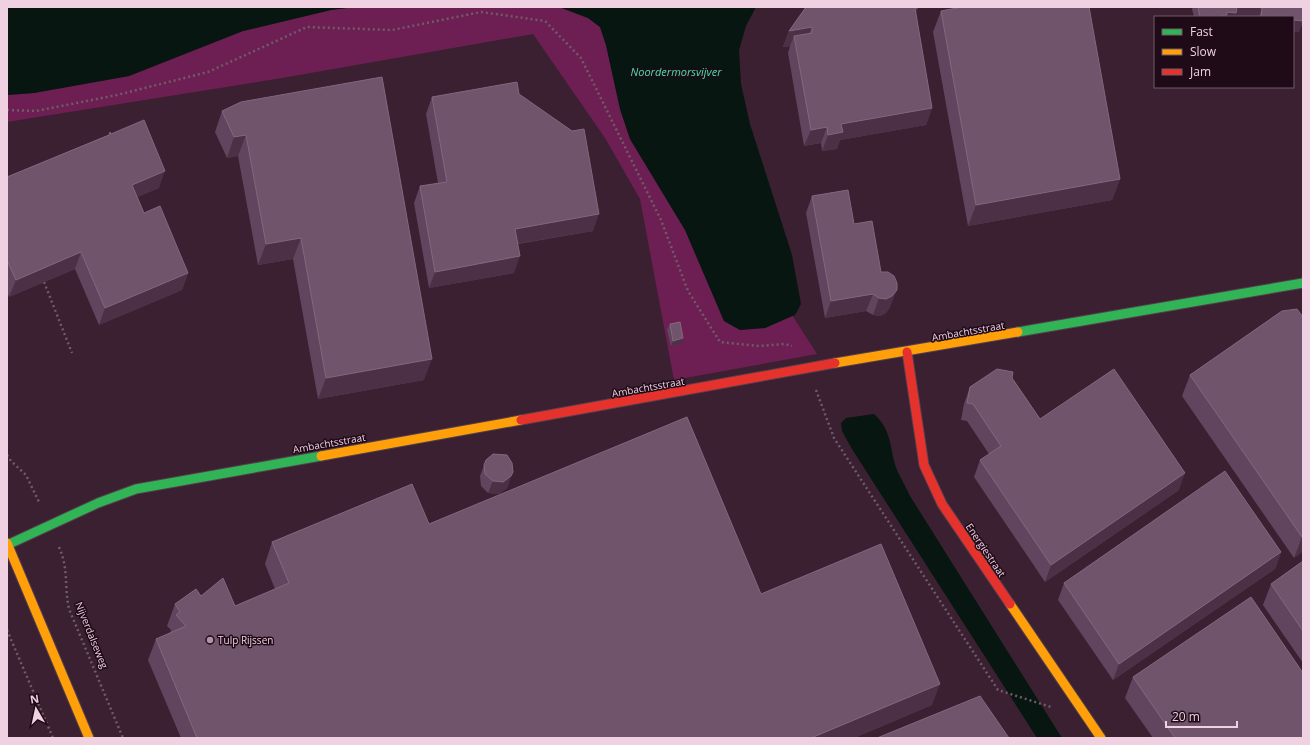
<svg xmlns="http://www.w3.org/2000/svg" width="1310" height="745" viewBox="0 0 1310 745" font-family="'Open Sans',sans-serif">
<rect width="100%" height="100%" fill="#3a2030"/>
<!-- green -->
<path fill="#6d1f53" d="M 355,7 L 559,7 L 588,18 L 600,27 L 606,45 L 620,109 L 630,139 L 685,230 L 724,321 L 740,330 L 765,328 L 792,315 L 817,354 L 674,380 L 640,199 L 605,138 L 533,34 L 282,78 L 7,122 L 7,95 L 34,93 L 129,76 L 243,31 L 331,10 Z"/>
<!-- water -->
<g fill="#071610">
<path d="M 7,7 L 355,7 L 331,10 L 243,31 L 129,76 L 34,93 L 7,95 Z"/>
<path d="M 559,7 L 756,7 L 746,26 L 739,50 L 741,84 L 750,124 L 792,255 L 801,304 L 795,315 L 765,328 L 740,330 L 724,321 L 685,230 L 630,139 L 620,109 L 606,45 L 600,27 L 588,18 Z"/>
<path d="M 874,414 C 893,431 889,449 897,470 C 901,479 906,487 910,496 L 1062,738 L 1037,738 L 852,449 L 842,431 L 841,423 L 846,418 Z"/>
</g>
<g fill="none" stroke-linecap="round" stroke-linejoin="round">
<!-- fast casing -->
<g stroke="#553f4c" stroke-width="11">
<g id="fast">
<path d="M 1018,332 L 1303,283"/>
<path d="M 7,545 L 98,503 L 136,489 L 321,456"/>
</g>
</g>
<!-- slow casing -->
<g stroke="#553f4c" stroke-width="11">
<g id="slow">
<path d="M 835,363 L 1018,332"/>
<path d="M 321,456 L 521,420"/>
<path d="M 7,543 L 89,738"/>
<path d="M 1010,604 L 1101,738"/>
</g>
</g>
<!-- jam casing -->
<g stroke="#553f4c" stroke-width="11">
<g id="jam">
<path d="M 907,352 L 924,465 L 942,504 L 1010,604"/>
<path d="M 521,420 L 835,363"/>
</g>
</g>
<!-- path -->
<g stroke="#6f5c67" stroke-width="2.5" stroke-dasharray="2 3" stroke-linecap="butt">
<path d="M 7,110 L 36,111 L 117,95 L 208,72 L 307,27 L 392,30 L 481,12 L 545,21 L 581,58 L 661,220 L 688,291 L 720,342 L 759,346 L 785,344 L 792,346"/>
<path d="M 44,282 L 72,353"/>
<path d="M 816,390 L 834,438 L 998,690 L 1051,707"/>
<path d="M 7,455 L 11,461 L 26,475 L 40,504"/>
<path d="M 59,547 C 69,570 64,586 69,609 L 123,738"/>
<path d="M 7,630 L 53,738"/>
</g>
<!-- fast -->
<use href="#fast" stroke="#30b455" stroke-width="9"/>
<!-- slow -->
<use href="#slow" stroke="#ff9f0a" stroke-width="9"/>
<!-- jam -->
<use href="#jam" stroke="#e5322d" stroke-width="9"/>
</g>
<!-- wall -->
<g fill="#61455e">
<path d="M 806,7 L 916,15 L 932,108 L 926,125 L 840,140 L 837,149 L 822,151 L 821,143 L 804,146 L 788,53 L 790,46 L 783,47 L 789,31 Z"/>
<path d="M 1193,7 L 1303,7 L 1303,21 L 1299,32 L 1293,17 L 1194,17 L 1192,9 Z"/>
<path d="M 941,11 L 1120,179 L 1112,200 L 968,226 L 933,32 Z"/>
<path d="M 519,94 L 593,231 L 518,244 L 514,273 L 429,288 L 414,203 L 420,186 L 438,183 L 426,114 L 432,97 Z"/>
<path d="M 241,102 L 424,380 L 318,399 L 293,259 L 258,265 L 238,156 L 227,158 L 215,132 L 222,111 Z"/>
<path d="M 111,134 L 159,188 L 137,197 L 144,213 L 188,273 L 182,290 L 99,325 L 75,269 L 9,297 L 7,291 L 7,177 Z"/>
<path d="M 812,196 L 854,224 L 881,272 L 890,307 L 886,313 L 880,316 L 873,315 L 866,311 L 825,318 L 806,213 Z"/>
<path d="M 1282,311 L 1303,551 L 1294,558 L 1182,396 L 1190,375 Z"/>
<path d="M 670,324 L 681,344 L 671,346 L 667,330 Z"/>
<path d="M 1012,378 L 1040,419 L 1179,490 L 1045,582 L 974,477 L 980,460 L 989,454 L 967,421 L 961,420 L 964,404 L 970,387 Z"/>
<path d="M 486,460 L 509,483 L 507,488 L 499,494 L 488,493 L 481,486 L 480,476 Z"/>
<path d="M 429,524 L 761,594 L 932,705 L 854,738 L 181,738 L 148,660 L 156,639 L 170,633 L 171,630 L 167,626 L 175,604 L 201,596 L 235,606 L 275,589 L 265,564 L 272,542 Z"/>
<path d="M 1281,552 L 1275,569 L 1113,680 L 1058,600 L 1064,583 Z"/>
<path d="M 1303,561 L 1303,663 L 1263,605 L 1271,584 Z"/>
<path d="M 1133,677 L 1303,738 L 1153,738 L 1125,698 Z"/>
</g>
<!-- shaded-wall -->
<g fill="#4b3046">
<path d="M 1237,7 L 1257,7 L 1262,8 L 1259,17 L 1216,17 Z"/>
<path d="M 915,8 L 918,8 L 912,25 Z"/>
<path d="M 1293,20 L 1303,21 L 1299,32 L 1293,32 Z"/>
<path d="M 812,27 L 805,44 L 794,36 L 790,46 L 783,47 L 789,31 Z"/>
<path d="M 932,108 L 926,125 L 840,140 L 837,149 L 822,151 L 828,135 L 841,124 Z"/>
<path d="M 827,127 L 821,143 L 804,146 L 811,130 Z"/>
<path d="M 246,135 L 238,156 L 227,158 L 234,137 Z"/>
<path d="M 165,171 L 159,188 L 126,202 L 132,185 Z"/>
<path d="M 1120,179 L 1112,200 L 968,226 L 976,205 Z"/>
<path d="M 599,214 L 593,231 L 509,245 L 515,229 Z"/>
<path d="M 301,238 L 293,259 L 258,265 L 266,244 Z"/>
<path d="M 81,252 L 75,269 L 9,297 L 16,280 Z"/>
<path d="M 520,256 L 514,273 L 429,288 L 435,272 Z"/>
<path d="M 188,273 L 182,290 L 99,325 L 105,308 Z"/>
<path d="M 897,290 L 890,307 L 886,313 L 880,316 L 873,315 L 879,298 Z"/>
<path d="M 873,294 L 866,311 L 825,318 L 831,301 Z"/>
<path d="M 683,338 L 681,344 L 671,346 L 673,341 Z"/>
<path d="M 432,359 L 424,380 L 318,399 L 326,378 Z"/>
<path d="M 513,472 L 507,488 L 499,494 L 488,493 L 493,481 Z"/>
<path d="M 1185,473 L 1179,490 L 1045,582 L 1051,565 Z"/>
<path d="M 1303,536 L 1303,551 L 1294,558 L 1302,537 Z"/>
<path d="M 1281,552 L 1275,569 L 1113,680 L 1119,664 Z"/>
<path d="M 940,684 L 932,705 L 854,738 L 811,738 Z"/>
</g>
<!-- building -->
<g fill="#70546c" stroke="#84677f">
<path d="M 806,7 L 918,7 L 918,8 L 915,8 L 932,108 L 841,124 L 843,132 L 828,135 L 827,127 L 811,130 L 794,36 L 812,33 L 812,27 L 789,31 Z"/>
<path d="M 962,7 L 1089,7 L 1120,179 L 976,205 L 941,11 Z"/>
<path d="M 1198,7 L 1237,7 L 1236,13 L 1227,12 L 1227,15 L 1216,17 L 1200,17 Z"/>
<path d="M 1257,7 L 1303,7 L 1303,21 L 1293,20 L 1293,17 L 1271,17 L 1261,16 L 1262,8 Z"/>
<path d="M 382,77 L 432,359 L 326,378 L 301,238 L 266,244 L 246,135 L 234,137 L 222,111 L 241,102 Z"/>
<path d="M 517,82 L 519,94 L 572,131 L 584,129 L 599,214 L 515,229 L 520,256 L 435,272 L 420,186 L 447,182 L 432,97 Z"/>
<path d="M 144,120 L 165,171 L 132,185 L 144,213 L 160,206 L 188,273 L 105,308 L 81,252 L 16,280 L 7,260 L 7,177 L 109,135 L 110,132 L 111,134 Z"/>
<path d="M 848,190 L 854,224 L 872,221 L 881,272 L 888,272 L 894,276 L 897,283 L 897,290 L 892,296 L 886,299 L 879,298 L 873,294 L 831,301 L 812,196 Z"/>
<path d="M 1297,309 L 1303,317 L 1303,536 L 1302,537 L 1190,375 L 1282,311 Z"/>
<path d="M 680,322 L 683,338 L 673,341 L 670,324 Z"/>
<path d="M 997,369 L 1013,372 L 1012,378 L 1040,419 L 1114,369 L 1185,473 L 1051,565 L 980,460 L 1001,446 L 973,404 L 967,403 L 970,387 Z"/>
<path d="M 687,417 L 761,594 L 881,544 L 940,684 L 811,738 L 197,738 L 156,639 L 186,626 L 176,615 L 180,612 L 175,604 L 196,589 L 201,596 L 223,578 L 235,606 L 289,583 L 272,542 L 412,484 L 429,524 Z"/>
<path d="M 493,454 L 507,455 L 512,463 L 513,472 L 511,476 L 503,482 L 493,481 L 485,474 L 484,465 L 486,460 Z"/>
<path d="M 1225,471 L 1281,552 L 1119,664 L 1064,583 Z"/>
<path d="M 1303,561 L 1303,631 L 1271,584 Z"/>
<path d="M 1251,597 L 1303,673 L 1303,738 L 1175,738 L 1133,677 Z"/>
<path d="M 980,696 L 1009,738 L 877,738 Z"/>
</g>
<!-- markers -->
<circle fill="#b093a4" stroke="#1f0a17" stroke-width="1.5" cx="210" cy="640" r="4"/>
<g text-anchor="middle" dominant-baseline="central" stroke-width="3" stroke-linejoin="round" paint-order="stroke">
<!-- street labels -->
<g font-size="10" fill="#f0d1e2" stroke="#1f0a17">
<text transform="translate(968 331) rotate(-10)">Ambachtsstraat</text>
<text transform="translate(648 387) rotate(-10)">Ambachtsstraat</text>
<text transform="translate(329 443) rotate(-10)">Ambachtsstraat</text>
<text transform="translate(986 550) rotate(56)">Energiestraat</text>
<text transform="translate(92 635) rotate(68)">Nijverdalseweg</text>
</g>
<!-- poi labels -->
<g font-size="10" fill="#f0d1e2" stroke="#1f0a17" text-anchor="start">
<text x="218" y="640">Tulp Rijssen</text>
</g>
<!-- water labels -->
<g font-size="11" font-style="italic" fill="#45e1a8" stroke="#1f0a17">
<text x="676" y="71">Noordermorsvijver</text>
</g>
</g>
<!-- border -->
<rect width="1310" height="745" fill="none" stroke="#f0d1e2" stroke-width="16"/>
<!-- legend -->
<rect x="1154" y="16" width="140" height="72" fill="#1f0a17" stroke="#735a68"/>
<rect x="1162" y="29" width="20" height="6" fill="#30b455" stroke="#735a68"/>
<text x="1190" y="36" font-size="12" fill="#f0d1e2">Fast</text>
<rect x="1162" y="49" width="20" height="6" fill="#ff9f0a" stroke="#735a68"/>
<text x="1190" y="56" font-size="12" fill="#f0d1e2">Slow</text>
<rect x="1162" y="69" width="20" height="6" fill="#e5322d" stroke="#735a68"/>
<text x="1190" y="76" font-size="12" fill="#f0d1e2">Jam</text>
<!-- north arrow -->
<g transform="translate(36 709) rotate(351)" stroke="#1f0a17" stroke-width="3" paint-order="stroke">
<path d="M0-3L7 15L0 10L-7 15Z" fill="#f0d1e2"/>
<text y="-6" font-size="11" font-weight="bold" text-anchor="middle" fill="#f0d1e2">N</text>
</g>
<!-- scale -->
<path d="M1166 721v6h71v-6" fill="none" stroke="#f0d1e2" stroke-width="2"/>
<text x="1172" y="721" font-size="12" fill="#f0d1e2" stroke="#1f0a17" stroke-width="3" paint-order="stroke">20 m</text>
</svg>
